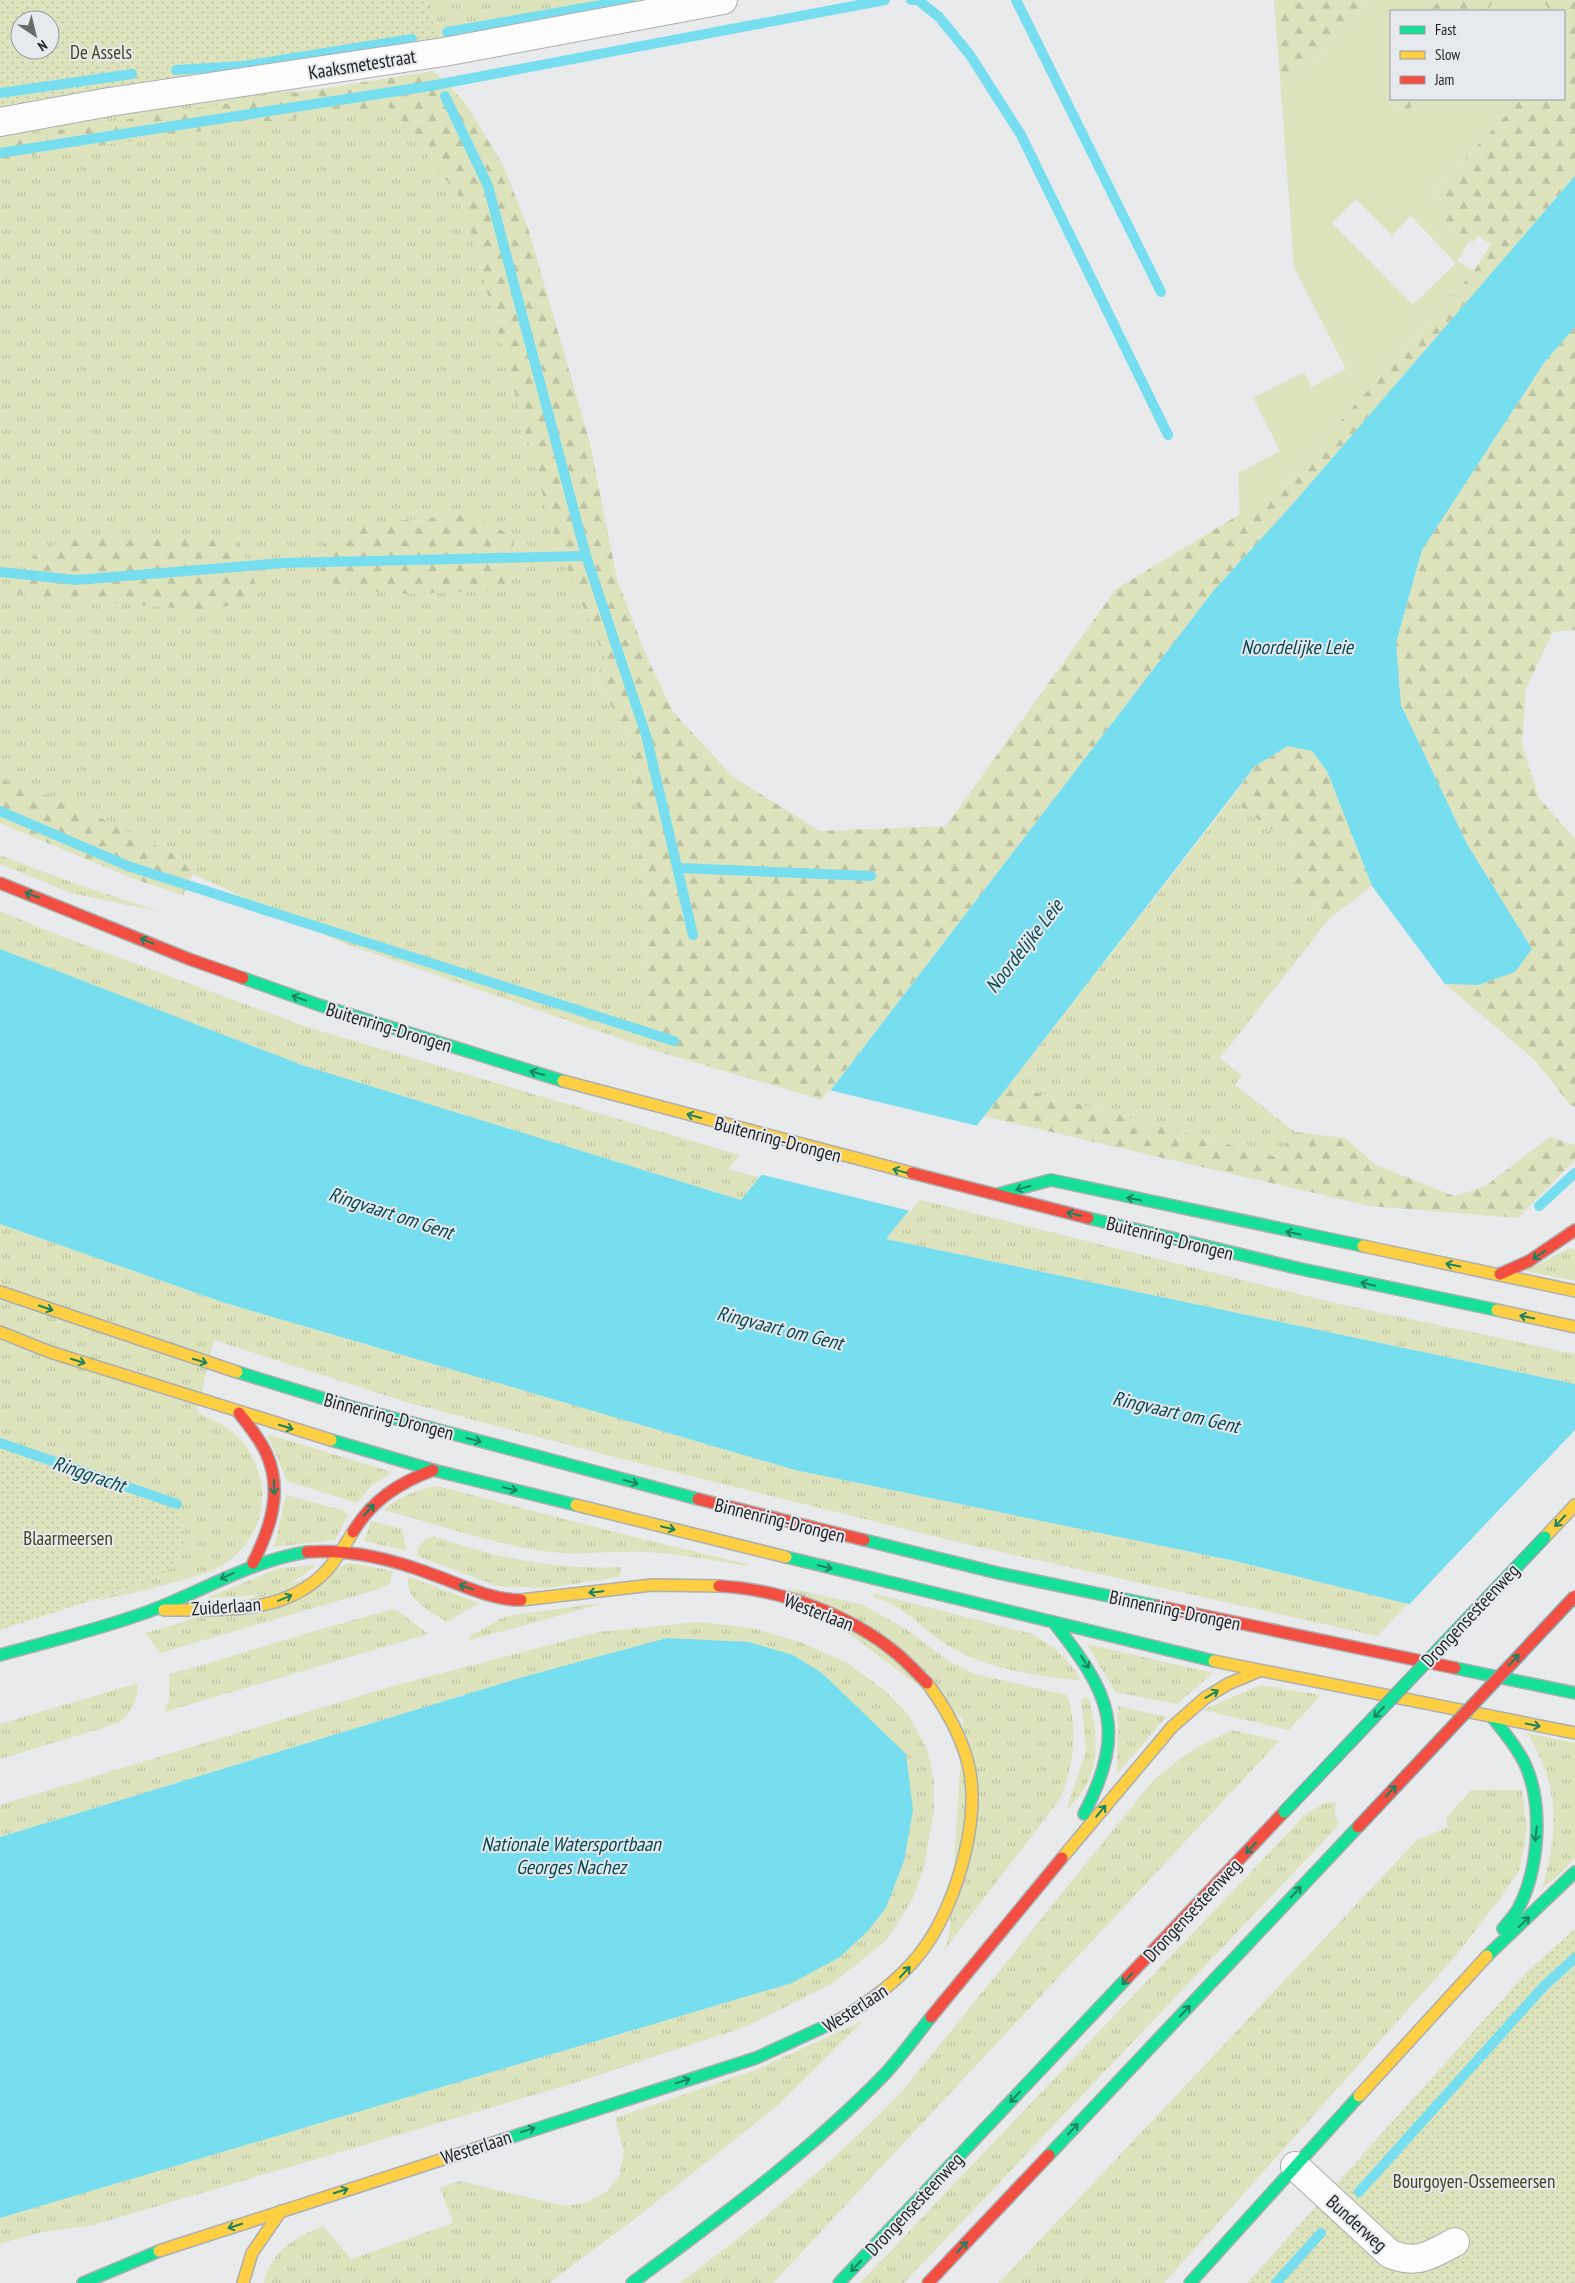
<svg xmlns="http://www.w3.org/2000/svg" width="1575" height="2283" viewBox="0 0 1575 2283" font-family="'PT Sans Narrow',sans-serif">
<defs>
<pattern id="grass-tufts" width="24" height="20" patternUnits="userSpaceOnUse" patternTransform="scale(1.25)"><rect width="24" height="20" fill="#dde4bd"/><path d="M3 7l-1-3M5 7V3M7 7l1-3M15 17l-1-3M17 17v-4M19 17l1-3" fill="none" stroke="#bdc3a2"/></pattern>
<pattern id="forest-firs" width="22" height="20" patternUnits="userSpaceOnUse" patternTransform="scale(1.25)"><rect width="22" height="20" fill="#dde4bd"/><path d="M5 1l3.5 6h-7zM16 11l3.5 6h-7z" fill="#bdc3a2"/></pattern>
<pattern id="park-dots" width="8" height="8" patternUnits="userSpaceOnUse" patternTransform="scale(1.25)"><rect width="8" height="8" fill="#dde4bd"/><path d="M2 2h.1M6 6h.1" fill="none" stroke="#bdc3a2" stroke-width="1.8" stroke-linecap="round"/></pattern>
</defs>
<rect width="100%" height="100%" fill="#e8eaec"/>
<!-- grass -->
<g fill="url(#grass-tufts)">
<path d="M 425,0 L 651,0 L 444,52 Z"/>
<path d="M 412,84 L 474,192 L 624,648 L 595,676 L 634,749 L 640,850 L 642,980 L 656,1051 L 343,943 L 0,785 L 0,122 L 109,102 Z"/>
<path d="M 1231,799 L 1295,847 L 1287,876 L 1329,919 L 1220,1058 L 1242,1076 L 1235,1085 L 1295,1132 L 1276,1157 L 1009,1085 Z"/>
<path d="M 0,855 L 71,882 L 161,912 L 71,893 L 0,864 Z"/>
<path d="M 0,911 L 58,935 L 307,1027 L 740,1155 L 728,1169 L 759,1177 L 741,1200 L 302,1065 L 0,949 Z"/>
<path d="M 917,1199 L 1344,1305 L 1575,1354 L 1575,1384 L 886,1239 Z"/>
<path d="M 0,1224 L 225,1303 L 795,1470 L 1235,1561 L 1408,1604 L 1377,1636 L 957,1542 L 618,1458 L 406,1402 L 214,1340 L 197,1412 C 232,1428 249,1439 260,1478 C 269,1514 250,1551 218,1568 C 210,1572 200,1574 192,1577 C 158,1588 123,1595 88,1603 L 142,1584 L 177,1505 L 0,1443 Z"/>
<path d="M 1570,1248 L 1575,1250 L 1575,1281 L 1525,1271 Z"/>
<path d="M 267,1434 L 392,1472 L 370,1487 L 357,1503 L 287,1481 Z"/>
<path d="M 437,1486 L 634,1537 L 747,1564 L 747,1566 C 712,1560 677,1553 642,1552 C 608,1551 576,1556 543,1551 C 489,1543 436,1524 384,1510 C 396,1497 421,1489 437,1486 Z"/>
<path d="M 286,1495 L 342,1510 L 348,1515 L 335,1540 L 274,1547 Z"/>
<path d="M 371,1521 L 402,1529 L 407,1551 L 364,1541 Z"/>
<path d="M 434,1536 C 494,1558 557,1570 621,1567 L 620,1577 L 547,1588 L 497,1586 L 417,1556 C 416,1546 425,1539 434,1536 Z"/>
<path d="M 350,1563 L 393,1571 L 390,1584 L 379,1589 L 160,1653 L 145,1633 L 179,1623 Z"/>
<path d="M 316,1565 C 278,1597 254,1596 206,1598 L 280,1568 Z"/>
<path d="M 409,1577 L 479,1603 L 447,1622 C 433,1613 401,1597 409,1577 Z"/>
<path d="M 788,1588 L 861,1604 L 906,1629 L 950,1662 L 975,1674 L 1067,1695 C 1079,1730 1074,1765 1060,1799 L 945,1949 L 950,1931 L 963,1719 Z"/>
<path d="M 873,1593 L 1032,1634 L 1056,1649 L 1075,1670 L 1081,1681 C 1039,1676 990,1670 952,1648 C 922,1631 909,1607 873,1597 Z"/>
<path d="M 608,1602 L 471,1640 L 468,1637 L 506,1616 Z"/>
<path d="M 390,1610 L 397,1610 L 428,1634 L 164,1712 L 169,1698 L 169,1674 C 243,1654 316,1629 390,1610 Z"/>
<path d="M 698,1622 L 752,1628 L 803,1643 L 847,1663 L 883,1689 L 908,1714 L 927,1749 L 934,1780 L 934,1811 L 924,1867 L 913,1898 L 887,1940 L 833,1983 L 745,2027 L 571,2084 L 93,2225 L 37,2233 L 0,2244 L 0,2218 L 792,1983 L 523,1677 L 0,1837 L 0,1805 L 393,1686 L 598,1632 Z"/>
<path d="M 1087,1644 L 1213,1673 L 1177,1704 L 1115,1692 Z"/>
<path d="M 138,1683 C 137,1701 133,1710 119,1723 L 0,1759 L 0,1724 Z"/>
<path d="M 1261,1685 L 1321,1695 L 1289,1730 L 1202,1710 Z"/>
<path d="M 1085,1697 L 1089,1699 C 1097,1728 1101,1763 1083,1790 C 1079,1797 1072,1804 1066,1811 L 1086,1751 L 1081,1701 Z"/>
<path d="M 1118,1706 L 1166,1717 L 1117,1774 Z"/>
<path d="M 1232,1730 L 1279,1741 L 773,2283 L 679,2283 C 758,2226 831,2163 900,2094 L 1154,1779 L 1192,1750 Z"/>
<path d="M 1527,1733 L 1575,1743 L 1575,1858 L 1558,1876 L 1542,1888 C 1559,1828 1560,1788 1527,1733 Z"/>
<path d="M 1471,1790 L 1522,1790 L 1527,1831 L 1519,1871 L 1499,1900 L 1453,1959 L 1164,2283 L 999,2283 L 1417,1840 L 1448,1827 L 1446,1818 Z"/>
<path d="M 1336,1802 L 1335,1815 L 1339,1823 L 1334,1830 L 904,2283 L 860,2283 L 1305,1815 L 1324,1803 Z"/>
<path d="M 864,2020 L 777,2106 L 636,2218 L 549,2283 L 264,2283 C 271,2250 295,2238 323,2226 L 351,2259 L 453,2223 L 440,2188 L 460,2181 L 565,2206 L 588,2202 L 607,2191 L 620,2174 L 624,2152 L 615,2118 L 758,2069 Z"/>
</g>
<!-- forest -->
<g fill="url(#forest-firs)">
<path d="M 1274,0 L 1366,0 L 1305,74 L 1280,79 Z"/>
<path d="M 1440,0 L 1495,0 L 1487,11 L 1429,11 Z"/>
<path d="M 1540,0 L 1575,0 L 1575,176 L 1291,506 L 1214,590 L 823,1100 L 656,1051 L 642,980 L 640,850 L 634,749 L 595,675 L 607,664 L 555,539 L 462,200 L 389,107 L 322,114 L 0,160 L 0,139 L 434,71 L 466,104 L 503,165 L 528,228 L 590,443 L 617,579 L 647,658 L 674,713 L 733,777 L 820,831 L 946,826 L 1116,589 L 1278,491 L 1474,271 L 1491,244 L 1478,236 L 1473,242 L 1447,224 L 1433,193 L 1521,99 L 1564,99 L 1564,11 L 1548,11 L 1547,6 Z"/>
<path d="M 1391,73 L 1391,99 L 1423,99 L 1407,110 L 1388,101 L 1383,86 Z"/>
<path d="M 1575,327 L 1575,630 L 1553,632 L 1526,688 L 1522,745 L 1539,798 L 1575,839 L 1575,1107 L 1570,1105 L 1535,1060 L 1445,984 L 1478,985 L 1532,949 L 1467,844 L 1401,705 L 1396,643 L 1422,550 L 1544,363 Z"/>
<path d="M 473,514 L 515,538 L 504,590 L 408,594 L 340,589 L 322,571 L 324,541 L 374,523 Z"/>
<path d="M 74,536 L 238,540 L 259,593 L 214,611 L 35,597 L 13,592 L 34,556 Z"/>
<path d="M 1288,746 L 1312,751 L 1327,771 L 1372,886 L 1329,919 L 1287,876 L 1295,847 L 1231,799 L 1255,766 Z"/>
<path d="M 0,779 L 77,806 L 197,866 L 183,895 L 131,878 L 0,823 Z"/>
<path d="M 1009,1085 L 1276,1157 L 1295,1132 L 1345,1138 L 1376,1165 L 1454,1196 L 1484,1187 L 1550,1137 L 1575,1145 L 1575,1160 L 1518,1218 L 1370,1206 L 983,1116 Z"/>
</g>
<!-- park -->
<g fill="url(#park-dots)" fill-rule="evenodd">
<path d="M 0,0 L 425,0 L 444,52 L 0,122 ZM 20,20 L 50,20 L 50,50 L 20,50 Z"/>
<path d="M 0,1443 L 177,1504 L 185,1534 L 182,1550 L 170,1569 L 142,1584 L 0,1630 Z"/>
<path d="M 1575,1929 L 1575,2283 L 1247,2283 L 1529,1970 Z"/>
</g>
<!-- garden -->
<g fill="#dde4bd" fill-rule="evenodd">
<path d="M 1366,0 L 1440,0 L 1429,11 L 1391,11 L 1391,73 L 1384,86 L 1388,102 L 1407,110 L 1423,99 L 1521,99 L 1433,193 L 1447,224 L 1470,240 L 1457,261 L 1474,271 L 1278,491 L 1240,516 L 1238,473 L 1280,451 L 1253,398 L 1304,372 L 1311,387 L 1346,369 L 1294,267 L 1280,79 L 1305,74 ZM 1356,199 L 1392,235 L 1411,216 L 1456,263 L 1413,305 L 1332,223 Z"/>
<path d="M 1495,0 L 1540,0 L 1547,6 L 1548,11 L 1487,11 Z"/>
</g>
<!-- water -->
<g fill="#77def0">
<path d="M 1575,176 L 1575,327 L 1544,363 L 1422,550 L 1396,643 L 1401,705 L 1467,844 L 1532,949 L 1515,972 L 1478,985 L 1445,984 L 1372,886 L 1327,771 L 1312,751 L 1288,746 L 1255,766 L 1009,1085 L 886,1239 L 1575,1384 L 1575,1638 L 1408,1604 L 1235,1561 L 795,1470 L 225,1303 L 0,1224 L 0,949 L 302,1065 L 741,1200 L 834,1086 L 1214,590 L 1291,506 Z"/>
<path d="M 667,1638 L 748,1642 L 793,1655 L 822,1673 L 906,1754 L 913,1810 L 904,1861 L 886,1908 L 868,1931 L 840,1957 L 792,1983 L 0,2218 L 0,1837 L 523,1677 Z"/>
</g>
<!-- pier -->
<g fill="#e8eaec">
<path d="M 829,1090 L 978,1126 L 911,1211 L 759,1174 Z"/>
<path d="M 1575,1430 L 1575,1640 L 1407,1607 L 1437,1575 Z"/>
</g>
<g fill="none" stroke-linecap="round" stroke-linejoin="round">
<!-- stream -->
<g stroke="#77def0" stroke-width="10">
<path d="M 911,0 L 918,0 L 939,17 L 970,55 L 1021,135 L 1168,435"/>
<path d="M 1016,0 L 1161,292"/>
<path d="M 447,32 L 630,0"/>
<path d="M 176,70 L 244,66 L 412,39"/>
<path d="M 0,93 L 132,74"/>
<path d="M 445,96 L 488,186 L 586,556"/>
<path d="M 0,153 L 430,86 L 885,0"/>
<path d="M 0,572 L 76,580 L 283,563 L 586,556 L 646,735 L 693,935"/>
<path d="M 0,811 L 128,866 L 674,1041"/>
<path d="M 678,868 L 871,876"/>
<path d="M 1539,1206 L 1575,1173"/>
<path d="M 0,1443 L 177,1504"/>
<path d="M 1359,2192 L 1544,1986 L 1575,1958"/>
<path d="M 1276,2283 L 1321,2233"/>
</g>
<!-- street casing -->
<g stroke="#acaeaf" stroke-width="30">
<g id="street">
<path d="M 0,122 L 109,102 L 444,52 L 723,0"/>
<path d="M 1295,2166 L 1390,2254 C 1418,2265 1430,2255 1455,2242"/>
</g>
</g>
<!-- fast casing -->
<g stroke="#acaeaf" stroke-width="14">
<g id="fast">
<path d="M 243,978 L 319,1005 L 563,1081"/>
<path d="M 998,1194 L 1051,1180 L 1363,1246"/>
<path d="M 1088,1218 L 1301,1269 L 1497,1310"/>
<path d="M 237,1372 L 348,1406 L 698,1499"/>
<path d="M 331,1440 L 433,1470 L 576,1505"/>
<path d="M 864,1540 L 998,1573 L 1157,1606"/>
<path d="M 786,1557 L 1214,1661"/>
<path d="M 1055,1624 C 1111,1695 1127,1730 1084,1814"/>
<path d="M 0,1655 C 50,1641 101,1629 150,1611 C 203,1591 250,1561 307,1552"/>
<path d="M 1455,1668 L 1575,1693"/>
<path d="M 1492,1717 C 1504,1732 1517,1747 1525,1764 C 1544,1806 1539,1871 1517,1911 C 1513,1917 1507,1923 1503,1929"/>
<path d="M 1487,1956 L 1575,1872"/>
<path d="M 496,2142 L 756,2058 L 839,2020"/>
<path d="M 1049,2155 L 1358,1827"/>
<path d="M 83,2283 L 159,2251"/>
<path d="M 632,2283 C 719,2218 807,2154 883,2076 C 900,2058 915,2037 931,2017"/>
<path d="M 839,2283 L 1127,1978"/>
<path d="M 1190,2283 L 1359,2096"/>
</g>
</g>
<!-- slow casing -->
<g stroke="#acaeaf" stroke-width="14">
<g id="slow">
<path d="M 563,1081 L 912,1173"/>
<path d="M 1363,1246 L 1575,1291"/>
<path d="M 0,1292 L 237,1372"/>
<path d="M 1497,1310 L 1575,1327"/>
<path d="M 0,1332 L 50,1352 L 331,1440"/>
<path d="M 576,1505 L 786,1557"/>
<path d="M 1545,1537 L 1575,1505"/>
<path d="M 521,1600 L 652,1585 L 719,1586"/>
<path d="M 164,1610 C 221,1609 285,1616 327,1570 C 337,1559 345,1545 353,1532"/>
<path d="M 1214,1661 L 1575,1733"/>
<path d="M 1062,1858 L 1172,1727 L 1205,1698 L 1228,1684 L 1259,1671"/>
<path d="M 839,2020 C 868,2003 896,1983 918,1956 C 954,1913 983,1819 968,1763 C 960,1733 945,1707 927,1683"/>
<path d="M 1359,2096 L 1487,1956"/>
<path d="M 159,2251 L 496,2142"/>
<path d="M 243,2283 L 252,2253 L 281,2211"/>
</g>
</g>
<!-- jam casing -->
<g stroke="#acaeaf" stroke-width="14">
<g id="jam">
<path d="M 0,883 L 189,959 L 243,978"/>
<path d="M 912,1173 L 1088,1218"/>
<path d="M 1500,1274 L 1529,1261 L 1575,1230"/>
<path d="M 239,1413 C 249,1426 261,1440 267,1455 C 283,1492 270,1529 253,1563"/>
<path d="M 698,1499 L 864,1540"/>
<path d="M 353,1532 C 372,1500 399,1483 433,1470"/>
<path d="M 307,1552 C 351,1549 392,1559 434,1575 C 462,1585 491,1600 521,1600"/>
<path d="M 719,1586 C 779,1589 849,1614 896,1653 C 907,1662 917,1673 927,1683"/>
<path d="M 1157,1606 L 1455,1668"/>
<path d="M 1127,1978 L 1284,1812"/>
<path d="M 931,2017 L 1062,1858"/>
<path d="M 928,2283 L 1049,2155"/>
</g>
</g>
<!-- street -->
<use href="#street" stroke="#fcfcfc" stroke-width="28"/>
<!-- fast -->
<use href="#fast" stroke="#16e098" stroke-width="11"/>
<!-- slow -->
<use href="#slow" stroke="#ffcf43" stroke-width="11"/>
<!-- jam -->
<use href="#jam" stroke="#f24e42" stroke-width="11"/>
<!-- fast-bridge casing -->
<g stroke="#8da6ac" stroke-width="14" stroke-linecap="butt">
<path id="fast-bridge" d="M 1284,1812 L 1545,1537"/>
</g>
<!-- jam-bridge casing -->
<g stroke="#8da6ac" stroke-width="14" stroke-linecap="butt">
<path id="jam-bridge" d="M 1358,1827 L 1575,1596"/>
</g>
<!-- fast-bridge -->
<use href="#fast-bridge" stroke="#16e098" stroke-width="11"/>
<!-- jam-bridge -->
<use href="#jam-bridge" stroke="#f24e42" stroke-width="11"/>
</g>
<!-- one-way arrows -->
<defs><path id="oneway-shaft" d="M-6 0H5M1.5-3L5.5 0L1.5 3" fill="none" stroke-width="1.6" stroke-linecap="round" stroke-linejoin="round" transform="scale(1.25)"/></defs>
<g stroke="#1c825f">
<use href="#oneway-shaft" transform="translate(32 895) rotate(-159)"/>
<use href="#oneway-shaft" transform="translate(147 941) rotate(-158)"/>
<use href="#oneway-shaft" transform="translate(299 998) rotate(-160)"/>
<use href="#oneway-shaft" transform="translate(537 1073) rotate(-164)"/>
<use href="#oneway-shaft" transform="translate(694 1116) rotate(-165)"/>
<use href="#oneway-shaft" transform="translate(900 1171) rotate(-165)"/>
<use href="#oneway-shaft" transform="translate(1023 1188) rotate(165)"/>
<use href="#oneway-shaft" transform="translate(1134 1199) rotate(-168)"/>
<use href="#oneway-shaft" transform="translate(1074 1214) rotate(-166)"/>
<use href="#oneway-shaft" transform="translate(1293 1233) rotate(-168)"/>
<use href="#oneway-shaft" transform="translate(1539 1255) rotate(146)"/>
<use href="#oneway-shaft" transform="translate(1453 1265) rotate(-169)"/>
<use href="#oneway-shaft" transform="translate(1368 1284) rotate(-167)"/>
<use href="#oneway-shaft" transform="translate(46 1308) rotate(19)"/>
<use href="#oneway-shaft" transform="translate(1527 1317) rotate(-168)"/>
<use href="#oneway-shaft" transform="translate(78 1361) rotate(18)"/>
<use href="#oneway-shaft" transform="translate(200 1361) rotate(17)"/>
<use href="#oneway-shaft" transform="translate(286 1427) rotate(17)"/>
<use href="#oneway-shaft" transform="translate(474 1440) rotate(15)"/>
<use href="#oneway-shaft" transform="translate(631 1482) rotate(15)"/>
<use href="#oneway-shaft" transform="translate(274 1487) rotate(88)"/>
<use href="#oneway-shaft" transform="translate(510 1489) rotate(14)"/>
<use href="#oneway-shaft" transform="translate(369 1510) rotate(-47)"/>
<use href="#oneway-shaft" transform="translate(1560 1521) rotate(133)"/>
<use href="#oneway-shaft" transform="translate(668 1528) rotate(14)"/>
<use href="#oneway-shaft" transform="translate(825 1567) rotate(14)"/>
<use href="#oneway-shaft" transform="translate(227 1576) rotate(155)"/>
<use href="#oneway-shaft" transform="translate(466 1587) rotate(-161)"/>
<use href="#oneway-shaft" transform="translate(596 1592) rotate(174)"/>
<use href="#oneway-shaft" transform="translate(285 1598) rotate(-23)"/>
<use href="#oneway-shaft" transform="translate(1514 1660) rotate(-47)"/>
<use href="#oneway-shaft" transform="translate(1085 1662) rotate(58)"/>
<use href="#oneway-shaft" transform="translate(1212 1694) rotate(-31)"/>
<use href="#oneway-shaft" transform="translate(1379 1712) rotate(133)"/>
<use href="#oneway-shaft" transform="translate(1533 1725) rotate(11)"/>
<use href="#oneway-shaft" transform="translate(1391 1791) rotate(-47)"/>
<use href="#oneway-shaft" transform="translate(1101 1811) rotate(-50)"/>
<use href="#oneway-shaft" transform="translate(1536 1834) rotate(97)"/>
<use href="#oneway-shaft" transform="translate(1251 1848) rotate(133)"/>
<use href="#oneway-shaft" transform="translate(1296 1892) rotate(-47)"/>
<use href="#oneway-shaft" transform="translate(1524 1922) rotate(-43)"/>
<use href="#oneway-shaft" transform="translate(905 1972) rotate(-47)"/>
<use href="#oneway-shaft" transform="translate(1127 1979) rotate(133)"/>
<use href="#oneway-shaft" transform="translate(1185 2011) rotate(-47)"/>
<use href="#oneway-shaft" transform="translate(683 2081) rotate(-18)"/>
<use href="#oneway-shaft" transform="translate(1015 2097) rotate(133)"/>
<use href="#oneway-shaft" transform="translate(1073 2129) rotate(-47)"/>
<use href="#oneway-shaft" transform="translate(528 2130) rotate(-18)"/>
<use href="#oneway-shaft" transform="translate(341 2191) rotate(-18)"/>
<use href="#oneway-shaft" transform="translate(235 2226) rotate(162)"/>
<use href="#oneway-shaft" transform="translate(962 2247) rotate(-47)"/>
<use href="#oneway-shaft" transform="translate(856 2266) rotate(133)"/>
</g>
<g text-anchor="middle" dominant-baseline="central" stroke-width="4" stroke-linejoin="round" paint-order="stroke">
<!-- park labels -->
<g font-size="19" fill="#40451c" stroke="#e6e9ee">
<text x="101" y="52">De Assels</text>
<text x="68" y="1538">Blaarmeersen</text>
<text x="1474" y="2181">Bourgoyen-Ossemeersen</text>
</g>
<!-- street labels -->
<g font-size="19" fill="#232526" stroke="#e6e9ee">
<text transform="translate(362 64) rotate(-9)">Kaaksmetestraat</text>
<text transform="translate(389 1027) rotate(17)">Buitenring-Drongen</text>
<text transform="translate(778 1139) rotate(15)">Buitenring-Drongen</text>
<text transform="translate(1170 1238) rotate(14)">Buitenring-Drongen</text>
<text transform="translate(389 1416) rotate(15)">Binnenring-Drongen</text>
<text transform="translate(780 1520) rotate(14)">Binnenring-Drongen</text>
<text transform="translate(226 1606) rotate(-4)">Zuiderlaan</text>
<text transform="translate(1175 1610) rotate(12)">Binnenring-Drongen</text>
<text transform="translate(819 1612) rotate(21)">Westerlaan</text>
<text transform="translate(1470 1615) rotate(-47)">Drongensesteenweg</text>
<text transform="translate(1192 1910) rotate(-47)">Drongensesteenweg</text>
<text transform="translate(855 2008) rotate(-33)">Westerlaan</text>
<text transform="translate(476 2147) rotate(-18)">Westerlaan</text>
<text transform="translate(914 2204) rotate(-47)">Drongensesteenweg</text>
<text transform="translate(1357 2223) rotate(42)">Bunderweg</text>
</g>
<!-- water labels -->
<g font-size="20" font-style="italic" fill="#064952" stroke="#e6e9ee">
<text x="1297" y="647">Noordelijke Leie</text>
<text transform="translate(1024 946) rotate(-52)">Noordelijke Leie</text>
<text transform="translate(391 1213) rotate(18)">Ringvaart om Gent</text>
<text transform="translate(780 1328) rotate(14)">Ringvaart om Gent</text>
<text transform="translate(1176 1412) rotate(13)">Ringvaart om Gent</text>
<text transform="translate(89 1474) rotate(19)">Ringgracht</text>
<text x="571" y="1844">Nationale Watersportbaan<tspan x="571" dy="23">Georges Nachez</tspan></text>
</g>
</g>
<!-- legend -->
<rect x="1390" y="10" width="175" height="90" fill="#e6e9ee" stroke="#989b9e"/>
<rect x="1400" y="26" width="25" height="8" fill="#16e098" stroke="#989b9e"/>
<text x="1435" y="35" font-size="15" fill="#232526">Fast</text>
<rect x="1400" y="51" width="25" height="8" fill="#ffcf43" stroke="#989b9e"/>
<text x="1435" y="60" font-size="15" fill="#232526">Slow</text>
<rect x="1400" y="76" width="25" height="8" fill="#f24e42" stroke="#989b9e"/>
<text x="1435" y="85" font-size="15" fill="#232526">Jam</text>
<!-- north arrow -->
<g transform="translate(35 35) rotate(145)"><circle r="24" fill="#e6e9ee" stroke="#989b9e"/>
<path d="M0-4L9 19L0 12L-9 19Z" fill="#686a6b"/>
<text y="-8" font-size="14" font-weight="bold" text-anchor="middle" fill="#232526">N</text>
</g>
</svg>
